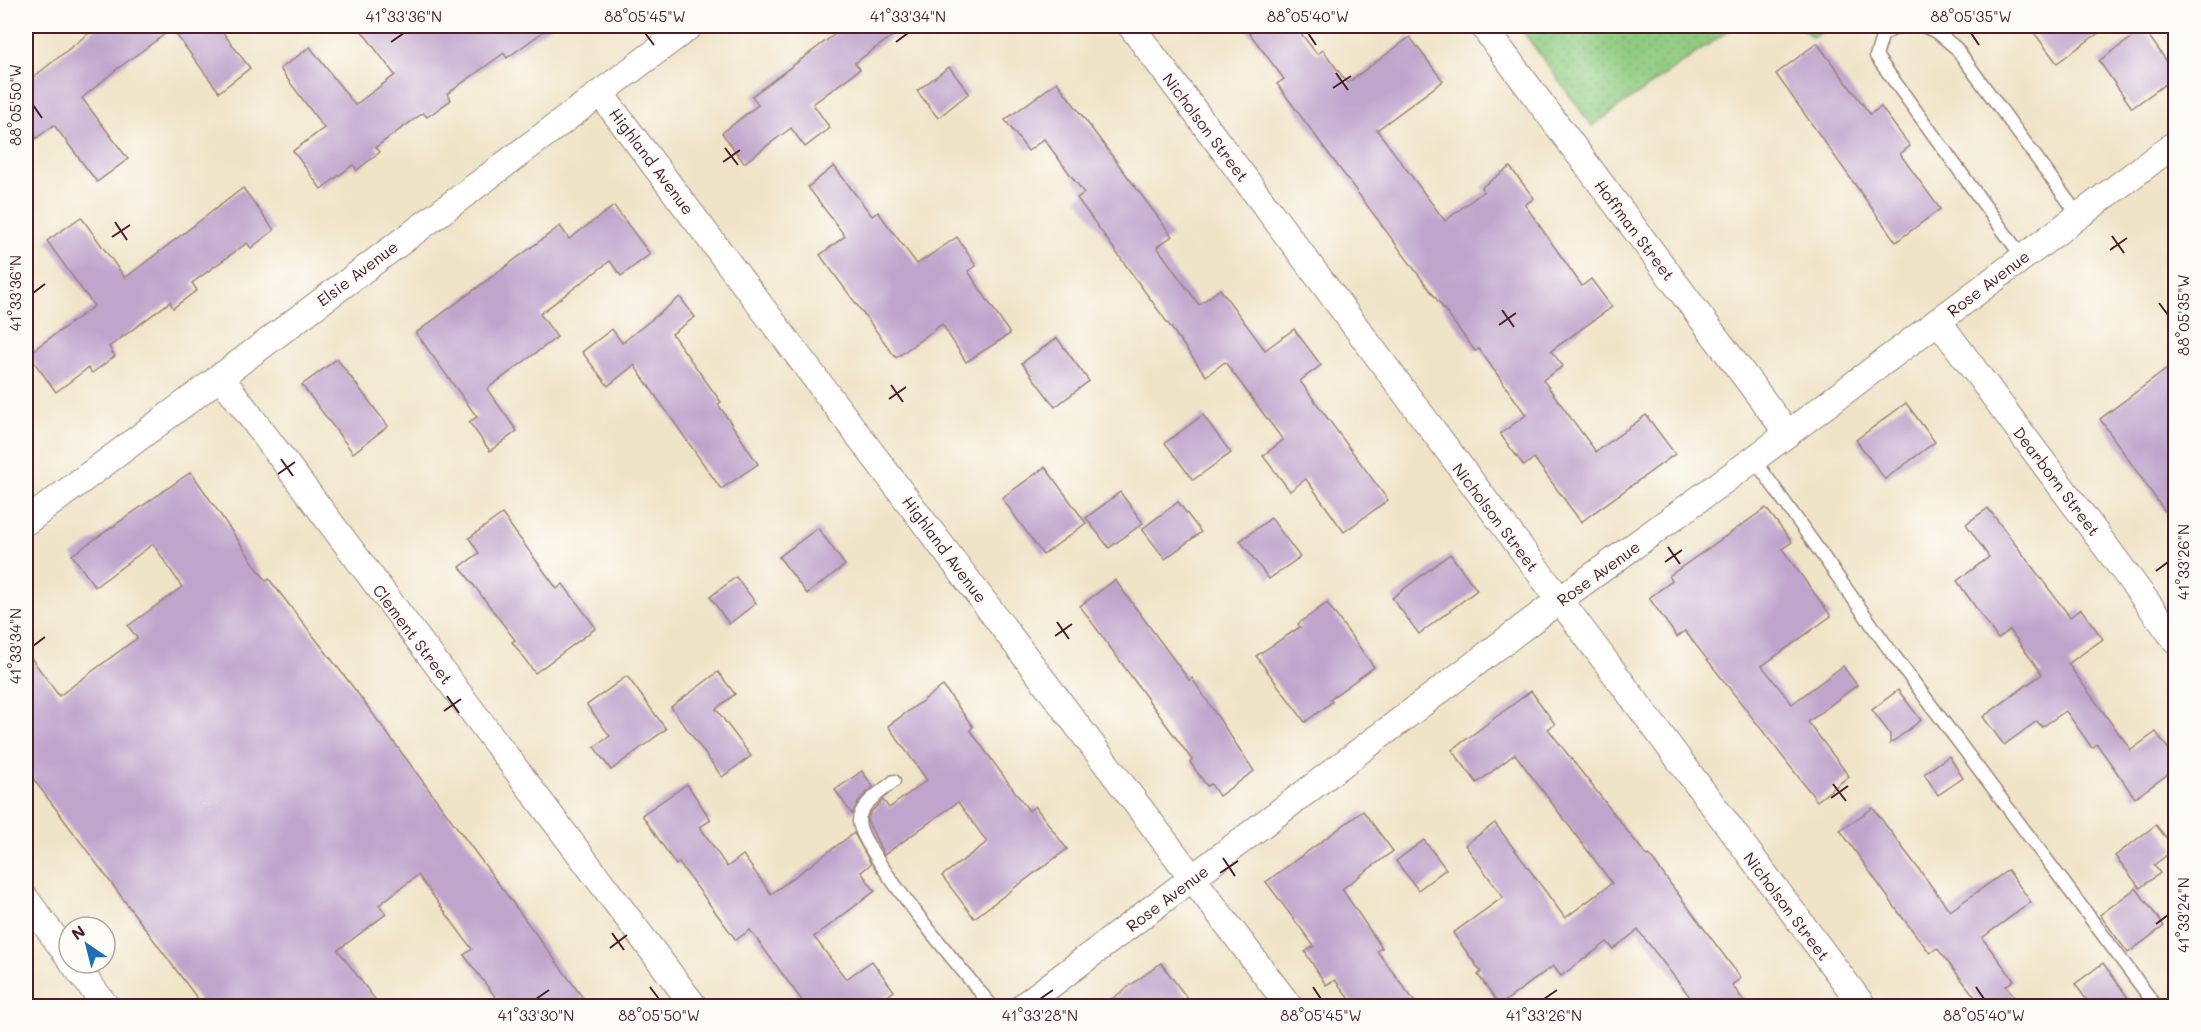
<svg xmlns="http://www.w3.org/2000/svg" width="2201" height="1032" viewBox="0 0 2201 1032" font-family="Mali,sans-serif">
<defs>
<pattern id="park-dots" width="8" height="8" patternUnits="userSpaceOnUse" patternTransform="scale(1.5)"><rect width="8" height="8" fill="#8fcb80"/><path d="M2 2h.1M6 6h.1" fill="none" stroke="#7dae6f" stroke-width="1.8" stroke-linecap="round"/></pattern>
</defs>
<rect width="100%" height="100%" fill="#fdfcf7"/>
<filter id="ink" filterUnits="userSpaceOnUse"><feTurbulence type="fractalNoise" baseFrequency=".0167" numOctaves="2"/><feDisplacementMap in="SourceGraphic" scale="12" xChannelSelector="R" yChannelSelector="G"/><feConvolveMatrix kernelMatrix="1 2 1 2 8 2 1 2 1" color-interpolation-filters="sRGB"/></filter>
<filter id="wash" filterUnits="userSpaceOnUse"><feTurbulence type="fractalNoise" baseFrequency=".008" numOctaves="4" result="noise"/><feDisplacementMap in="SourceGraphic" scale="24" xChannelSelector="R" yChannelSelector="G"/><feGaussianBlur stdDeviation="1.35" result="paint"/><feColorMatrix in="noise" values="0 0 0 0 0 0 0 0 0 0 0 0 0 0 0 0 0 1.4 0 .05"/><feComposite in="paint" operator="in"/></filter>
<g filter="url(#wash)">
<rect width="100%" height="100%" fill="#f0e4c8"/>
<!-- park -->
<g fill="url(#park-dots)" stroke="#6c7556" stroke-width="1.5">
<path d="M 1519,26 L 1735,26 L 1592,126 Z"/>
<path d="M 1797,26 L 1831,26 L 1813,37 Z"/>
</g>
<g id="blocks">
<!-- building -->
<g fill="#bfa4cc">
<path d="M 98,26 L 218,26 L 250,68 L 219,92 L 172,29 L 117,69 L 82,98 L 128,159 L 97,182 L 54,125 L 26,146 L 26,83 Z"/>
<path d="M 358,26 L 551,26 L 507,58 L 504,53 L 447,94 L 451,100 L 427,117 L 423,113 L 376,147 L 380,152 L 357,170 L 353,165 L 321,189 L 293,151 L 324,128 L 280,69 L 310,47 L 355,105 L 395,75 Z"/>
<path d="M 846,26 L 906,26 L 855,63 L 860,69 L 813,104 L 830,128 L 805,147 L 791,128 L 744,163 L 722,133 L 758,105 L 752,96 Z"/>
<path d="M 1244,26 L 1295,26 L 1317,54 L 1323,50 L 1347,83 L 1410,37 L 1443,81 L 1377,130 L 1445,221 L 1484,191 L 1482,187 L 1510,167 L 1534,198 L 1525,205 L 1582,286 L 1591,279 L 1612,307 L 1551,351 L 1563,366 L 1543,380 L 1596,452 L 1646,415 L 1675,454 L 1581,522 L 1534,458 L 1524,466 L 1500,434 L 1526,415 L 1479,349 L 1475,351 L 1277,84 L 1284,79 Z"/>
<path d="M 2029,26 L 2108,26 L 2057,63 Z"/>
<path d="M 2144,29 L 2175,73 L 2175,77 L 2132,108 L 2099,61 Z"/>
<path d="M 1817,43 L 1870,114 L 1881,107 L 1910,146 L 1900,154 L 1940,209 L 1896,242 L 1776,74 Z"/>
<path d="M 949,67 L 969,93 L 938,118 L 917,91 Z"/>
<path d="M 1057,82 L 1172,236 L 1157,247 L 1199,305 L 1220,289 L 1265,350 L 1294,329 L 1321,365 L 1300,381 L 1388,500 L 1344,532 L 1306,479 L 1290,491 L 1263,456 L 1283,440 L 1225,362 L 1206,376 L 1077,198 L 1084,193 L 1044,139 L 1028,151 L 1005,120 Z"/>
<path d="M 834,166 L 872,216 L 878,212 L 917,264 L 957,237 L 976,266 L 968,271 L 1010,334 L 966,362 L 942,324 L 896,358 L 820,255 L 845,236 L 808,187 Z"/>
<path d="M 243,188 L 274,230 L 251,248 L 247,243 L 192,283 L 197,290 L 173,308 L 170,302 L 109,347 L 115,356 L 92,373 L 88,368 L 56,392 L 28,354 L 94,306 L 47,241 L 81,217 L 125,278 Z"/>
<path d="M 614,206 L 650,254 L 621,276 L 610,261 L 540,314 L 557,337 L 487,389 L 517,431 L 490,451 L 469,422 L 477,417 L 416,333 L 560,226 L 569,239 Z"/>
<path d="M 680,297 L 695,317 L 672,334 L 721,402 L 718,404 L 758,464 L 721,489 L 634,365 L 608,386 L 582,352 L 612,329 L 622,343 Z"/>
<path d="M 1057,338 L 1089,381 L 1055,407 L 1022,363 Z"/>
<path d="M 337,359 L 388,426 L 353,453 L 302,385 Z"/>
<path d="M 2175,363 L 2175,526 L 2100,419 Z"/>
<path d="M 1906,403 L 1935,442 L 1885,479 L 1856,440 Z"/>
<path d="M 1203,415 L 1231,453 L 1193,480 L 1165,443 Z"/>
<path d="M 1045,467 L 1086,523 L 1043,555 L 1002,498 Z"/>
<path d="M 191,472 L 266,581 L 269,579 L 353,687 L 589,1006 L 502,1006 L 464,955 L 472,949 L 418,875 L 379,905 L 386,914 L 338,950 L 380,1006 L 203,1006 L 26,769 L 26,651 L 59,696 L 137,638 L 128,626 L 182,587 L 153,544 L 95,587 L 72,555 Z"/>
<path d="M 1120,492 L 1143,523 L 1109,548 L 1086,518 Z"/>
<path d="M 1178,502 L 1201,532 L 1165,559 L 1142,529 Z"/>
<path d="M 1766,508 L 1792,542 L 1782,549 L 1831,616 L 1762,666 L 1792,704 L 1843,666 L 1857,685 L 1808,722 L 1849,776 L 1817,801 L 1685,631 L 1677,637 L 1649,598 L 1672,581 L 1669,576 Z"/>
<path d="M 1988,508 L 2070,617 L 2081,609 L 2103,639 L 2068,664 L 2131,750 L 2156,732 L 2175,758 L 2175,769 L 2135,798 L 2097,744 L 2092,748 L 2066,711 L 2042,727 L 2037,721 L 2004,745 L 1983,717 L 2042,674 L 2010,630 L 1998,639 L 1957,581 L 1989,557 L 1966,524 Z"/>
<path d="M 502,514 L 557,589 L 563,584 L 596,628 L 535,673 L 512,642 L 515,640 L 460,567 L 479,553 L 469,538 Z"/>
<path d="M 1271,518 L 1300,557 L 1269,579 L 1240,541 Z"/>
<path d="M 818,528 L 845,565 L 807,594 L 779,557 Z"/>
<path d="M 1450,554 L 1477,590 L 1419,634 L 1392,598 Z"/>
<path d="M 736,577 L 756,603 L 729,624 L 710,597 Z"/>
<path d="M 1115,580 L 1189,680 L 1192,678 L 1254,771 L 1219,796 L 1211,784 L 1207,786 L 1190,762 L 1192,760 L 1080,606 Z"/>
<path d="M 1327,603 L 1374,667 L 1330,699 L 1332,702 L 1305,722 L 1256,656 L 1300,627 L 1298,624 Z"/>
<path d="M 718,672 L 735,694 L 716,709 L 751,756 L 722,777 L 671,707 Z"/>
<path d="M 627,676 L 666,729 L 611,770 L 594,747 L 610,736 L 587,705 Z"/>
<path d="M 943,686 L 973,727 L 970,730 L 1029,811 L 1035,806 L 1067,849 L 974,918 L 942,876 L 987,842 L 958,802 L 884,855 L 867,820 L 870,813 L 883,800 L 889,808 L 927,780 L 888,726 Z"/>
<path d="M 1898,690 L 1921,720 L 1890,744 L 1890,734 L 1872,710 Z"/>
<path d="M 1531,691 L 1555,724 L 1548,729 L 1647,856 L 1649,855 L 1741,978 L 1732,985 L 1748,1006 L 1697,1006 L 1638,930 L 1613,949 L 1607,942 L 1561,976 L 1553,966 L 1500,1005 L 1478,975 L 1481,972 L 1453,933 L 1503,897 L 1465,845 L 1495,823 L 1565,918 L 1612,883 L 1515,754 L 1477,783 L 1452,750 Z"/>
<path d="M 1949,756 L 1963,778 L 1938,795 L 1924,774 Z"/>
<path d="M 862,771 L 873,787 L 861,798 L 852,814 L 835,790 Z"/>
<path d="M 687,784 L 711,820 L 700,827 L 727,867 L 743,855 L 771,894 L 854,833 L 871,864 L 861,872 L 875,891 L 814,937 L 846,979 L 872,961 L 894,991 L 874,1006 L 806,1006 L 750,930 L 736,940 L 679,863 L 676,865 L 642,815 Z"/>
<path d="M 1873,808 L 1950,911 L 2008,870 L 2031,902 L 1982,938 L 2014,980 L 2006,986 L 2021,1006 L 1982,1006 L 1937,948 L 1930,953 L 1902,917 L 1840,830 Z"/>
<path d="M 1363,811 L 1393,851 L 1342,889 L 1382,948 L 1377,951 L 1418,1006 L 1355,1006 L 1335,980 L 1326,985 L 1305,952 L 1314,946 L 1266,882 Z"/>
<path d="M 2156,825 L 2175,849 L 2154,865 L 2160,873 L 2140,888 L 2115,856 Z"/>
<path d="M 1424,840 L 1446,869 L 1418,890 L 1396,861 Z"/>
<path d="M 2136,888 L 2164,926 L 2128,953 L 2100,915 Z"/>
<path d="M 1161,963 L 1193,1006 L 1102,1006 Z"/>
<path d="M 2103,963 L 2134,1006 L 2091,1006 L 2075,984 Z"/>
</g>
</g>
</g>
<g filter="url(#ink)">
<use href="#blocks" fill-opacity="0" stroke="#9d827a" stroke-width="1.5"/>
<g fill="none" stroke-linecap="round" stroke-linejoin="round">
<!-- lane casing -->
<g stroke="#9d827a" stroke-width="15">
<g id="lane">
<path d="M 1901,26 L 1883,34 L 1876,56 L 2023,258"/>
<path d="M 1923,26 L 1937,32 L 1956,48 L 2079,216"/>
<path d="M 1754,459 L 1889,649 L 2156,1006"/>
<path d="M 894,781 C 883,791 859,804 859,821 C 859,849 969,979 992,1006"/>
</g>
</g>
<!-- street casing -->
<g stroke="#9d827a" stroke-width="28">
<g id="street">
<path d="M 1131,26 L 1863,1006"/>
<path d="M 1483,26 L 1788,434"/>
<path d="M 600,93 L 1289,1006"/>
<path d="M 1938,321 L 2176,641"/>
<path d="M 220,376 L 694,1006"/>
<path d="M 26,522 L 690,26"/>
<path d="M 26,899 L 69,957"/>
<path d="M 73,963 L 106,1006"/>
<path d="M 1023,1006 L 1558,601 L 1754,459 L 2176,143"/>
</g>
</g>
<!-- lane -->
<use href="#lane" stroke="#fff" stroke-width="12"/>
<!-- street -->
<use href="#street" stroke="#fff" stroke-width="26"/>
</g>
</g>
<!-- ticks -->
<path fill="none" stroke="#4a1f2b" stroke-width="2" d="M 645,33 L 654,45M 1308,33 L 1316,45M 1971,33 L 1979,45M 391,42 L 404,33M 896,42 L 908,33M 1336,73 L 1348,90M 1333,88 L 1351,76M 33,105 L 42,118M 725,148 L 738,165M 723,162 L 740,150M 115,222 L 127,240M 2112,236 L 2124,253M 112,237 L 130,225M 2110,250 L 2127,238M 33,293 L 45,284M 2159,303 L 2168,315M 1502,310 L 1514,327M 1499,325 L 1516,313M 891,385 L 903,402M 889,399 L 906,387M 281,459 L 293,476M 278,474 L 295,462M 1668,547 L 1680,564M 1665,562 L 1682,550M 2156,571 L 2168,562M 1057,622 L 1069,639M 1055,636 L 1072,624M 33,646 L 45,637M 447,696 L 459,713M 444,711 L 461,699M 1833,784 L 1846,801M 1831,798 L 1848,786M 1223,858 L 1235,876M 1220,873 L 1238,861M 2156,924 L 2168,915M 612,933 L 624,950M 610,948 L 627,935M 650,987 L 659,999M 1313,987 L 1321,999M 1976,987 L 1984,999M 536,999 L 549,990M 1040,999 L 1053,990M 1544,999 L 1557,990"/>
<g text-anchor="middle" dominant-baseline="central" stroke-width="4.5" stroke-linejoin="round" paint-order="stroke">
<!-- street labels -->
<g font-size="16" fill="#4a1f2b" stroke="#fdfcf7">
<text transform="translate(1206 127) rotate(53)">Nicholson Street</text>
<text transform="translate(652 161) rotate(53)">Highland Avenue</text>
<text transform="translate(1635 230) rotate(53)">Hoffman Street</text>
<text transform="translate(357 273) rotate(-37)">Elsie Avenue</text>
<text transform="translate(1988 283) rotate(-37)">Rose Avenue</text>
<text transform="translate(2057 481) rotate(53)">Dearborn Street</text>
<text transform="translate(1496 517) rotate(53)">Nicholson Street</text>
<text transform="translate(945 549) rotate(53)">Highland Avenue</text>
<text transform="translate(1598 573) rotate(-36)">Rose Avenue</text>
<text transform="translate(413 634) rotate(53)">Clement Street</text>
<text transform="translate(1167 898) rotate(-37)">Rose Avenue</text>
<text transform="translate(1787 906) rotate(53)">Nicholson Street</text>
</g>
</g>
<!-- margin -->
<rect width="2201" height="1032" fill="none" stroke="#fdfcf7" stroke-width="66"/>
<!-- north arrow -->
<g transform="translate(87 945) rotate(325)"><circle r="28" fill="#fdfcf7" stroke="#b5a4a5" stroke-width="1.5"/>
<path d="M0-4.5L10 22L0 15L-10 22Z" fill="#1f6fb2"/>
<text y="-9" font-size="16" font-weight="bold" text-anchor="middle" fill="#4a1f2b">N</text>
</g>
<rect x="33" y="33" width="2135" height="966" fill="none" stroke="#4a1f2b" stroke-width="2"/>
<g font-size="15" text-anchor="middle" fill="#4a1f2b">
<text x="404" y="22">41°33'36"N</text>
<text x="645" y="22">88°05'45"W</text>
<text x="908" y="22">41°33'34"N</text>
<text x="1308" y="22">88°05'40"W</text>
<text x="1971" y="22">88°05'35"W</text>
<text transform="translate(16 105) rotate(-90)" y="5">88°05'50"W</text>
<text transform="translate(16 293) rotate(-90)" y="5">41°33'36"N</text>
<text transform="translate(2184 315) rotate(-90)" y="5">88°05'35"W</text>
<text transform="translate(2184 562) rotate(-90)" y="5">41°33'26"N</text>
<text transform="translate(16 646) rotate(-90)" y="5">41°33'34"N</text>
<text transform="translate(2184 915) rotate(-90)" y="5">41°33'24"N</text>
<text x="536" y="1021">41°33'30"N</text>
<text x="659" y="1021">88°05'50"W</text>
<text x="1040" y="1021">41°33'28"N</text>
<text x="1321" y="1021">88°05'45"W</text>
<text x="1544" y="1021">41°33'26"N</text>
<text x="1984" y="1021">88°05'40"W</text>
</g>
</svg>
